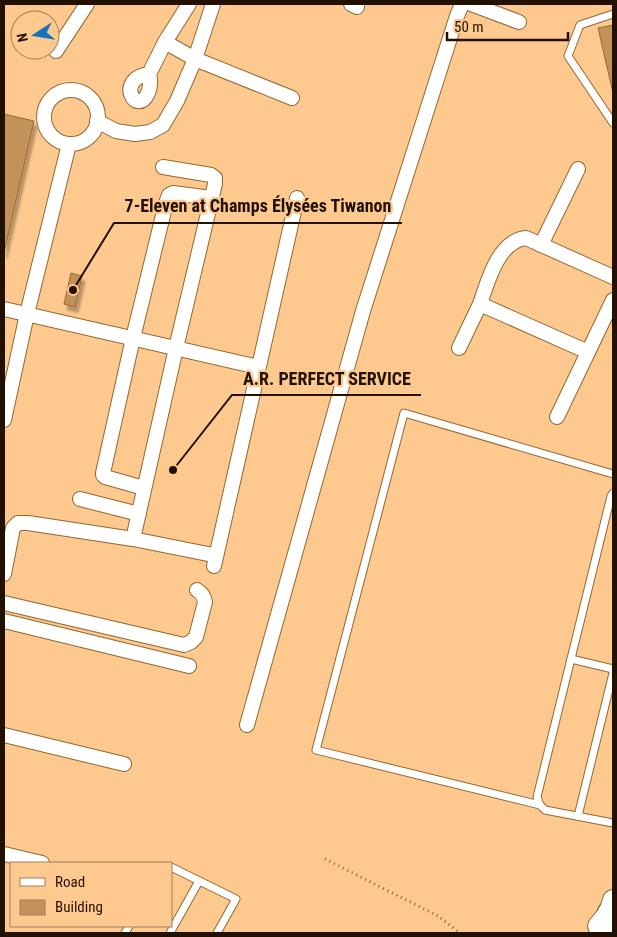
<svg xmlns="http://www.w3.org/2000/svg" width="617" height="937" viewBox="0 0 617 937" font-family="'Roboto Condensed',sans-serif">
<defs>
<filter id="shadow"><feDropShadow dx="3" dy="5.5" stdDeviation="1" flood-color="#0004"/></filter>
</defs>
<rect width="100%" height="100%" fill="#fdc98f"/>
<!-- building -->
<g fill="#c29258" stroke="#996b31" filter="url(#shadow)">
<path d="M 613,25 L 613,93 L 598,28 Z"/>
<path d="M 4,114 L 34,121 L 4,253 Z"/>
<path d="M 71,273 L 82,276 L 75,307 L 64,304 Z"/>
</g>
<g fill="none" stroke-linecap="round" stroke-linejoin="round">
<!-- lane casing -->
<g stroke="#95672d" stroke-width="9">
<g id="lane">
<path d="M 613,14 L 580,25 L 568,56 L 613,123"/>
<path d="M 613,493 L 611,496 L 537,797 L 540,805 L 545,810 L 613,823"/>
<path d="M 571,659 L 613,669"/>
<path d="M 540,805 L 316,750 L 404,413 L 613,474"/>
<path d="M 578,816 L 613,673"/>
<path d="M 171,867 L 236,899 L 217,933"/>
<path d="M 125,933 L 129,926"/>
<path d="M 170,933 L 199,881"/>
</g>
</g>
<!-- street casing -->
<g stroke="#95672d" stroke-width="16">
<g id="street">
<path d="M 351,4 L 357,7"/>
<path d="M 471,4 L 519,22"/>
<path d="M 165,42 L 195,59 L 292,98"/>
<path d="M 56,51 L 87,4"/>
<path d="M 149,74 C 114,79 137,118 148,93 C 151,86 151,81 149,74 L 165,42 L 189,4"/>
<circle cx="71" cy="117" r="27"/>
<path d="M 97,121 L 116,131 L 135,134 L 150,132 L 163,125 L 177,101 L 195,59 L 213,4"/>
<path d="M 541,245 L 578,169"/>
<path d="M 4,309 L 258,367"/>
<path d="M 459,348 L 480,304"/>
<path d="M 588,352 L 480,304 C 488,281 498,241 526,238 L 613,277"/>
<path d="M 557,417 L 613,300"/>
<path d="M 4,420 L 27,314 L 69,144"/>
<path d="M 144,488 L 105,477 L 103,475 L 103,473 L 133,338 L 166,203 L 169,195 L 173,193 L 211,198"/>
<path d="M 80,499 L 139,514"/>
<path d="M 133,539 L 176,348 L 215,184 L 215,178 L 211,175 L 163,167"/>
<path d="M 214,566 L 297,198"/>
<path d="M 4,574 L 13,528 L 18,523 L 28,523 L 133,539 L 213,555"/>
<path d="M 4,603 L 184,645 L 191,642 L 196,637 L 205,602 C 204,596 202,593 197,590"/>
<path d="M 4,621 L 189,666"/>
<path d="M 247,725 L 363,311 L 457,16 L 462,4"/>
<path d="M 4,735 L 124,764"/>
<path d="M 4,854 L 42,863"/>
</g>
</g>
<!-- secondary casing -->
<g stroke="#95672d" stroke-width="22">
<path id="secondary" d="M 598,926 L 609,913 L 613,900"/>
</g>
<!-- primary casing -->
<g stroke="#95672d" stroke-width="25">
<path id="primary" d="M 603,933 L 609,913"/>
</g>
<!-- path -->
<path stroke="#856340" stroke-width="3" stroke-dasharray="1 4" stroke-linecap="butt" d="M 325,859 L 438,916 L 460,933"/>
<!-- lane -->
<use href="#lane" stroke="#fff" stroke-width="7"/>
<!-- street -->
<use href="#street" stroke="#fff" stroke-width="14"/>
<!-- secondary -->
<use href="#secondary" stroke="#fff" stroke-width="20"/>
<!-- primary -->
<use href="#primary" stroke="#fff" stroke-width="22"/>
</g>
<!-- callouts -->
<path fill="none" stroke="#221000" stroke-width="2" d="M73 290L114 223H402M173 470L232 395H421"/>
<g fill="#221000" stroke="#fdc98f" stroke-width="2">
<circle cx="73" cy="290" r="5"/>
<circle cx="173" cy="470" r="5"/>
</g>
<g font-size="18" text-anchor="middle" font-weight="bold" fill="#221000" stroke="#fdc98f" stroke-width="4.5" stroke-linejoin="round" paint-order="stroke">
<text x="258" y="212">7-Eleven at Champs Élysées Tiwanon</text>
<text x="327" y="385">A.R. PERFECT SERVICE</text>
</g>
<!-- border -->
<rect width="617" height="937" fill="none" stroke="#221000" stroke-width="10"/>
<!-- legend -->
<rect x="10" y="862" width="162" height="65" fill="#fdc98f" stroke="#a57f56"/>
<rect x="20" y="878" width="25" height="8" fill="#ffffff" stroke="#a57f56"/>
<text x="55" y="887" font-size="15" fill="#221000">Road</text>
<rect x="20" y="900" width="25" height="15" fill="#c29258" stroke="#a57f56"/>
<text x="55" y="912" font-size="15" fill="#221000">Building</text>
<!-- north arrow -->
<g transform="translate(35 35) rotate(258)"><circle r="24" fill="#fdc98f" stroke="#a57f56"/>
<path d="M0-4L9 19L0 12L-9 19Z" fill="#1472bf"/>
<text y="-8" font-size="14" font-weight="bold" text-anchor="middle" fill="#221000">N</text>
</g>
<!-- scale -->
<path d="M447 32v8h121v-8" fill="none" stroke="#221000" stroke-width="2.5"/>
<text x="454" y="32" font-size="15" fill="#221000" stroke="#fdc98f" stroke-width="4" paint-order="stroke">50 m</text>
</svg>
